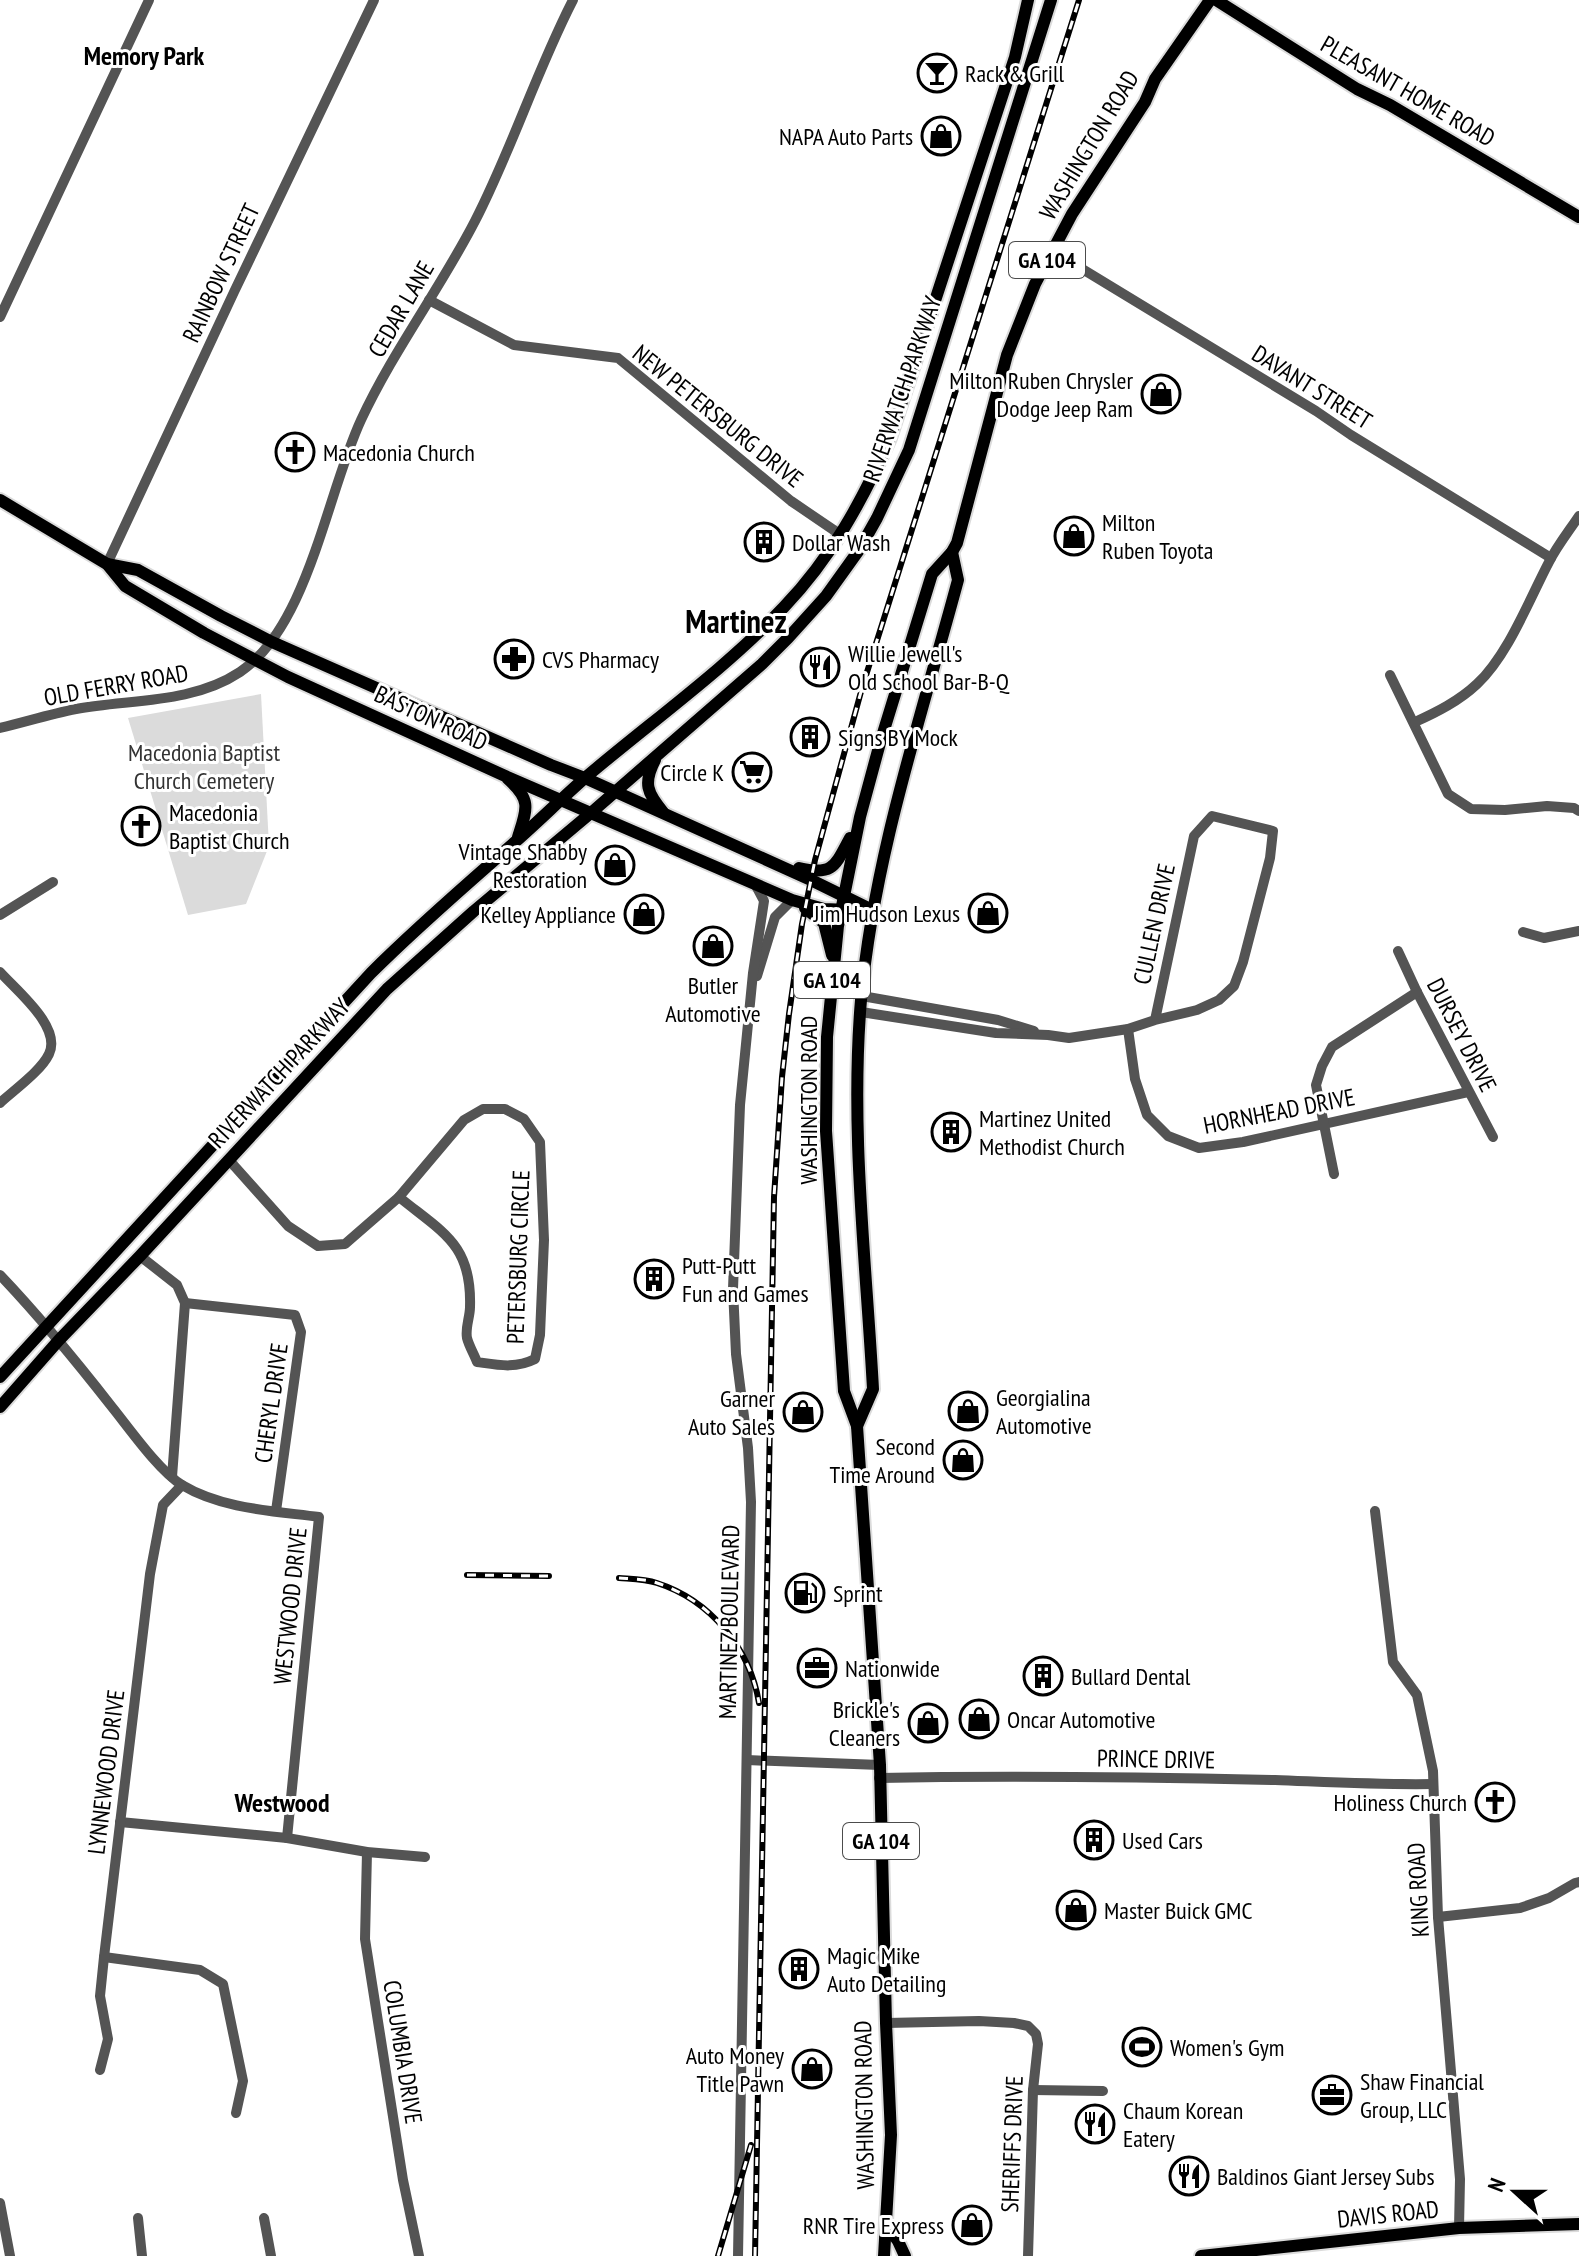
<svg xmlns="http://www.w3.org/2000/svg" width="1579" height="2256" viewBox="0 0 1579 2256" font-family="'PT Sans Narrow',sans-serif">
<rect width="100%" height="100%" fill="#fff"/>
<!-- green -->
<path fill="#dbdbdb" d="M 261,694 L 269,846 L 246,904 L 188,915 L 128,718 Z"/>
<g fill="none" stroke-linecap="round" stroke-linejoin="round">
<!-- major casing -->
<g stroke="#dbdbdb" stroke-width="16">
<g id="major">
<path d="M 1216,0 L 1357,89 L 1390,105 L 1579,217"/>
<path d="M 0,500 L 107,564 L 125,586 L 204,633 L 288,677 L 503,775 L 792,900 L 824,909 L 874,911"/>
<path d="M 107,564 L 138,570 L 221,616 L 272,642 L 551,765 L 585,778 L 811,880 L 868,908"/>
<path d="M 655,760 C 643,783 647,793 663,812"/>
<path d="M 508,779 C 532,800 527,809 518,837"/>
<path d="M 799,868 C 833,876 835,866 850,838"/>
<path d="M 805,908 L 824,923 L 832,955"/>
<path d="M 0,1377 L 371,973 C 417,927 466,885 515,842 C 539,821 562,798 586,777 C 652,721 724,670 784,607 C 831,558 863,500 890,438 L 1015,57 L 1028,0"/>
<path d="M 0,1407 L 59,1340 L 140,1256 L 387,989 L 474,911 L 592,812 L 762,664 L 788,638 L 826,596 L 859,550 L 877,518 L 909,450 L 1051,0"/>
<path d="M 857,1426 L 873,1389 C 866,1260 850,1129 861,1000 C 874,856 921,718 958,580 L 952,552"/>
<path d="M 886,2225 L 898,2241 L 905,2256"/>
<path d="M 884,2256 L 891,2135 L 886,2023 L 880,1765 L 857,1426 L 844,1391 L 826,1131 L 827,1037 L 838,926 L 860,817 L 880,743 L 932,574 L 952,552 L 957,543 L 1007,355 L 1035,284 L 1072,214 L 1145,102 L 1155,79 L 1210,0"/>
<path d="M 1201,2256 L 1459,2228 L 1579,2224"/>
</g>
</g>
<!-- minor -->
<g stroke="#545454" stroke-width="10">
<path d="M 1051,250 L 1316,411 L 1351,435 L 1551,558"/>
<path d="M 429,300 L 514,345 L 618,358 L 791,501 L 841,535"/>
<path d="M 0,317 L 149,0"/>
<path d="M 107,564 L 234,292 L 374,0"/>
<path d="M 1390,675 L 1448,794 L 1471,809 L 1505,810 L 1547,806 L 1574,808 L 1579,811"/>
<path d="M 1415,722 C 1437,712 1459,701 1477,684 C 1508,655 1529,600 1549,562 C 1557,546 1569,531 1579,516"/>
<path d="M 0,728 C 25,722 51,714 76,709 C 130,699 192,704 240,672 C 308,627 327,493 361,420 C 393,351 440,289 475,221 C 512,149 536,72 573,0"/>
<path d="M 0,915 L 53,882"/>
<path d="M 1523,932 L 1544,938 L 1579,931"/>
<path d="M 1398,951 L 1417,992 L 1493,1137"/>
<path d="M 0,972 C 17,991 62,1027 49,1054 C 41,1071 14,1090 0,1103"/>
<path d="M 757,976 L 775,917 L 792,900"/>
<path d="M 862,996 L 998,1020 L 1034,1031"/>
<path d="M 861,1012 L 996,1033 L 1048,1035 L 1069,1038 L 1128,1029 L 1155,1020 L 1197,1010 L 1219,1000 L 1234,986 L 1243,962 L 1270,858 L 1273,831 L 1212,816 L 1194,836 L 1155,1020"/>
<path d="M 1128,1029 L 1135,1079 L 1147,1115 L 1168,1136 L 1199,1148 L 1243,1142 L 1468,1092"/>
<path d="M 483,1109 L 505,1109 L 524,1119 L 540,1142 L 544,1240 L 540,1335 L 535,1359 C 515,1369 498,1365 477,1362 C 474,1354 469,1346 467,1338 C 465,1328 470,1317 470,1307 C 472,1244 443,1233 399,1197 L 464,1120 Z"/>
<path d="M 229,1160 L 288,1226 L 318,1246 L 345,1244 L 399,1197"/>
<path d="M 1334,1174 L 1316,1085 L 1322,1066 L 1332,1047 L 1417,992"/>
<path d="M 140,1256 L 177,1285 L 185,1303 L 172,1477"/>
<path d="M 0,1275 C 40,1317 76,1361 112,1407 C 129,1428 159,1471 182,1485 C 222,1509 274,1511 319,1517 L 287,1838"/>
<path d="M 185,1303 L 295,1315 L 301,1332 L 276,1511"/>
<path d="M 1375,1511 L 1393,1662 L 1417,1695 L 1433,1771 L 1438,1917 L 1460,2179 L 1459,2228"/>
<path d="M 747,1760 L 880,1765"/>
<path d="M 879,1778 C 1011,1775 1143,1777 1275,1780 C 1328,1782 1380,1785 1433,1784"/>
<path d="M 120,1822 L 287,1838 L 367,1852 L 425,1857"/>
<path d="M 367,1852 L 365,1939 L 403,2180 L 419,2256"/>
<path d="M 1438,1917 L 1520,1908 L 1549,1898 L 1575,1883 L 1579,1882"/>
<path d="M 104,1957 L 200,1970 L 223,1984 L 243,2081 L 236,2113"/>
<path d="M 886,2023 L 979,2021 L 1014,2023 L 1028,2026 L 1036,2034 L 1038,2044 L 1033,2090 L 1028,2256"/>
<path d="M 100,2070 L 108,2039 L 100,1996 L 104,1957 L 150,1574 L 163,1505 L 182,1485"/>
<path d="M 1033,2090 L 1103,2091"/>
<path d="M 0,2203 L 10,2256"/>
<path d="M 138,2218 L 142,2256"/>
<path d="M 264,2218 L 271,2256"/>
<path d="M 738,2256 L 751,1502 L 748,1448 L 736,1354 L 733,1289 L 740,1105 L 753,973 L 764,901 L 755,884"/>
</g>
<!-- major -->
<use href="#major" stroke="#000" stroke-width="12"/>
<!-- rail casing -->
<g stroke="#000" stroke-width="6">
<g id="rail">
<path d="M 467,1575 L 549,1576"/>
<path d="M 619,1578 C 632,1579 645,1579 657,1583 C 710,1600 750,1648 759,1703"/>
<path d="M 718,2256 L 751,2145"/>
<path d="M 755,2256 L 774,1197 L 782,1077 L 789,1014 L 802,924 L 815,860 L 862,688 L 1079,0"/>
</g>
</g>
<!-- rail -->
<use href="#rail" stroke="#fff" stroke-width="3" stroke-dasharray="9" stroke-linecap="butt"/>
</g>
<!-- icons -->
<defs>
<g id="bar-ring" transform="scale(2)"><circle r="9.5" fill="#fff" stroke="#000" stroke-width="1.5"/><path d="M-6-5H6L.8 .8V4.5H3.5V6h-7V4.5H-.8V.8Z" fill="#000"/></g>
<g id="shop-ring" transform="scale(2)"><circle r="9.5" fill="#fff" stroke="#000" stroke-width="1.5"/><path d="M-5-2.5h2.3a2.7 3.5 0 0 1 5.4 0H5L5.5 6h-11ZM-1.5-2.5h3a1.5 2.3 0 0 0-3 0Z" fill="#000"/></g>
<g id="church-ring" transform="scale(2)"><circle r="9.5" fill="#fff" stroke="#000" stroke-width="1.5"/><path d="M-1.2-6h2.4v3.5h3.3v2.4h-3.3V6h-2.4V-.1h-3.3v-2.4h3.3Z" fill="#000"/></g>
<g id="building-ring" transform="scale(2)"><circle r="9.5" fill="#fff" stroke="#000" stroke-width="1.5"/><path d="M-4-6H4V6H1V3H-1V6H-4ZM-2.5-4.3h1.7v1.8h-1.7ZM.8-4.3h1.7v1.8H.8ZM-2.5-1h1.7V.8h-1.7ZM.8-1h1.7V.8H.8Z" fill="#000"/></g>
<g id="pharmacy-ring" transform="scale(2)"><circle r="9.5" fill="#fff" stroke="#000" stroke-width="1.5"/><path d="M-2-6h4v4h4v4h-4v4h-4v-4h-4v-4h4Z" fill="#000"/></g>
<g id="restaurant-ring" transform="scale(2)"><circle r="9.5" fill="#fff" stroke="#000" stroke-width="1.5"/><path d="M-5-6h1v4h1v-4h1v4h1v-4h1v5L-1.5 .5V6h-2V.5L-5-1ZM5-6V6H3V1.5H1.5Q1.5-4 5-6Z" fill="#000"/></g>
<g id="supermarket-ring" transform="scale(2)"><circle r="9.5" fill="#fff" stroke="#000" stroke-width="1.5"/><path d="M-6-5.5h2.5l.6 2H6L4.5 2H-2.5L-4.4-4H-6ZM-1.5 3.2a1.3 1.3 0 1 0 .1 0ZM3 3.2a1.3 1.3 0 1 0 .1 0Z" fill="#000"/></g>
<g id="fuel-ring" transform="scale(2)"><circle r="9.5" fill="#fff" stroke="#000" stroke-width="1.5"/><path d="M-5.5-6h7V0h2V4h1.3V-2.5L3-4.5l.8-.8L6-3V5H2.5V1h-1V6h-7ZM-4.2-4.7v3.2H.2V-4.7Z" fill="#000"/></g>
<g id="office-ring" transform="scale(2)"><circle r="9.5" fill="#fff" stroke="#000" stroke-width="1.5"/><path d="M-6-3h4V-5.5h4V-3h4V5H-6ZM-1-4.5V-3h2v-1.5ZM-6 0V1H6V0Z" fill="#000"/></g>
<g id="stadium-ring" transform="scale(2)"><circle r="9.5" fill="#fff" stroke="#000" stroke-width="1.5"/><path d="M0-5a6.5 5 0 1 0 0 10a6.5 5 0 1 0 0-10ZM-3.5-1.8h7v3.6h-7Z" fill="#000"/></g>
</defs>
<g fill-rule="evenodd">
<use href="#bar-ring" x="937" y="73"/>
<use href="#shop-ring" x="941" y="136"/>
<use href="#shop-ring" x="1161" y="394"/>
<use href="#church-ring" x="295" y="452"/>
<use href="#shop-ring" x="1074" y="536"/>
<use href="#building-ring" x="764" y="542"/>
<use href="#pharmacy-ring" x="514" y="659"/>
<use href="#restaurant-ring" x="820" y="667"/>
<use href="#building-ring" x="810" y="737"/>
<use href="#supermarket-ring" x="752" y="772"/>
<use href="#church-ring" x="141" y="826"/>
<use href="#shop-ring" x="615" y="865"/>
<use href="#shop-ring" x="988" y="913"/>
<use href="#shop-ring" x="644" y="914"/>
<use href="#shop-ring" x="713" y="946"/>
<use href="#building-ring" x="951" y="1132"/>
<use href="#building-ring" x="654" y="1279"/>
<use href="#shop-ring" x="968" y="1411"/>
<use href="#shop-ring" x="803" y="1412"/>
<use href="#shop-ring" x="963" y="1460"/>
<use href="#fuel-ring" x="805" y="1593"/>
<use href="#office-ring" x="817" y="1668"/>
<use href="#building-ring" x="1043" y="1676"/>
<use href="#shop-ring" x="979" y="1719"/>
<use href="#shop-ring" x="928" y="1723"/>
<use href="#church-ring" x="1495" y="1802"/>
<use href="#building-ring" x="1094" y="1840"/>
<use href="#shop-ring" x="1076" y="1910"/>
<use href="#building-ring" x="799" y="1969"/>
<use href="#stadium-ring" x="1142" y="2047"/>
<use href="#shop-ring" x="812" y="2069"/>
<use href="#office-ring" x="1332" y="2095"/>
<use href="#restaurant-ring" x="1095" y="2124"/>
<use href="#restaurant-ring" x="1189" y="2176"/>
<use href="#shop-ring" x="972" y="2225"/>
</g>
<g text-anchor="middle" dominant-baseline="central" stroke-width="6" stroke-linejoin="round" paint-order="stroke">
<!-- shield labels -->
<g fill="#fff" stroke="#4c4c4c" stroke-width="2">
<rect x="1009" y="242" width="76" height="36" rx="6"/>
<rect x="794" y="962" width="76" height="36" rx="6"/>
<rect x="843" y="1823" width="76" height="36" rx="6"/>
</g>
<g font-size="22" font-weight="bold" fill="#000">
<text x="1047" y="260">GA 104</text>
<text x="832" y="980">GA 104</text>
<text x="881" y="1841">GA 104</text>
</g>
<!-- poi labels -->
<g font-size="24" fill="#000" stroke="#fff" text-anchor="start">
<text x="965" y="73">Rack &amp; Grill</text>
<text x="913" y="136" text-anchor="end">NAPA Auto Parts</text>
<text x="1133" y="380" text-anchor="end">Milton Ruben Chrysler<tspan x="1133" dy="28">Dodge Jeep Ram</tspan></text>
<text x="323" y="452">Macedonia Church</text>
<text x="1102" y="522">Milton<tspan x="1102" dy="28">Ruben Toyota</tspan></text>
<text x="792" y="542">Dollar Wash</text>
<text x="848" y="653">Willie Jewell's<tspan x="848" dy="28">Old School Bar-B-Q</tspan></text>
<text x="542" y="659">CVS Pharmacy</text>
<text x="838" y="737">Signs BY Mock</text>
<text x="724" y="772" text-anchor="end">Circle K</text>
<text x="169" y="812">Macedonia<tspan x="169" dy="28">Baptist Church</tspan></text>
<text x="587" y="851" text-anchor="end">Vintage Shabby<tspan x="587" dy="28">Restoration</tspan></text>
<text x="960" y="913" text-anchor="end">Jim Hudson Lexus</text>
<text x="616" y="914" text-anchor="end">Kelley Appliance</text>
<text x="713" y="985" text-anchor="middle">Butler<tspan x="713" dy="28">Automotive</tspan></text>
<text x="979" y="1118">Martinez United<tspan x="979" dy="28">Methodist Church</tspan></text>
<text x="682" y="1265">Putt-Putt<tspan x="682" dy="28">Fun and Games</tspan></text>
<text x="996" y="1397">Georgialina<tspan x="996" dy="28">Automotive</tspan></text>
<text x="775" y="1398" text-anchor="end">Garner<tspan x="775" dy="28">Auto Sales</tspan></text>
<text x="935" y="1446" text-anchor="end">Second<tspan x="935" dy="28">Time Around</tspan></text>
<text x="833" y="1593">Sprint</text>
<text x="845" y="1668">Nationwide</text>
<text x="1071" y="1676">Bullard Dental</text>
<text x="900" y="1709" text-anchor="end">Brickle's<tspan x="900" dy="28">Cleaners</tspan></text>
<text x="1007" y="1719">Oncar Automotive</text>
<text x="1467" y="1802" text-anchor="end">Holiness Church</text>
<text x="1122" y="1840">Used Cars</text>
<text x="1104" y="1910">Master Buick GMC</text>
<text x="827" y="1955">Magic Mike<tspan x="827" dy="28">Auto Detailing</tspan></text>
<text x="1170" y="2047">Women's Gym</text>
<text x="784" y="2055" text-anchor="end">Auto Money<tspan x="784" dy="28">Title Pawn</tspan></text>
<text x="1360" y="2081">Shaw Financial<tspan x="1360" dy="28">Group, LLC</tspan></text>
<text x="1123" y="2110">Chaum Korean<tspan x="1123" dy="28">Eatery</tspan></text>
<text x="1217" y="2176">Baldinos Giant Jersey Subs</text>
<text x="944" y="2225" text-anchor="end">RNR Tire Express</text>
</g>
<!-- street labels -->
<g font-size="24" fill="#000" stroke="#fff">
<text transform="translate(1408 91) rotate(30)">PLEASANT HOME ROAD</text>
<text transform="translate(1089 145) rotate(-59)">WASHINGTON ROAD</text>
<text transform="translate(221 273) rotate(-65)">RAINBOW STREET</text>
<text transform="translate(401 309) rotate(-60)">CEDAR LANE</text>
<text transform="translate(1312 387) rotate(32)">DAVANT STREET</text>
<text transform="translate(902 389) rotate(-71)">RIVERWATCH PARKWAY</text>
<text transform="translate(718 416) rotate(39)">NEW PETERSBURG DRIVE</text>
<text transform="translate(116 685) rotate(-10)">OLD FERRY ROAD</text>
<text transform="translate(431 718) rotate(25)">BASTON ROAD</text>
<text transform="translate(1154 924) rotate(-78)">CULLEN DRIVE</text>
<text transform="translate(1462 1035) rotate(63)">DURSEY DRIVE</text>
<text transform="translate(279 1073) rotate(-47)">RIVERWATCH PARKWAY</text>
<text transform="translate(808 1100) rotate(-90)">WASHINGTON ROAD</text>
<text transform="translate(1279 1111) rotate(-11)">HORNHEAD DRIVE</text>
<text transform="translate(518 1257) rotate(-88)">PETERSBURG CIRCLE</text>
<text transform="translate(271 1403) rotate(-82)">CHERYL DRIVE</text>
<text transform="translate(290 1606) rotate(-84)">WESTWOOD DRIVE</text>
<text transform="translate(729 1622) rotate(-89)">MARTINEZ BOULEVARD</text>
<text transform="translate(1156 1759) rotate(1)">PRINCE DRIVE</text>
<text transform="translate(106 1772) rotate(-83)">LYNNEWOOD DRIVE</text>
<text transform="translate(1418 1890) rotate(-93)">KING ROAD</text>
<text transform="translate(403 2052) rotate(81)">COLUMBIA DRIVE</text>
<text transform="translate(864 2105) rotate(-91)">WASHINGTON ROAD</text>
<text transform="translate(1012 2144) rotate(-88)">SHERIFFS DRIVE</text>
<text transform="translate(1388 2214) rotate(-6)">DAVIS ROAD</text>
</g>
<!-- park labels -->
<g font-size="24" fill="#323232" stroke="#fff">
<text x="204" y="752">Macedonia Baptist<tspan x="204" dy="28">Church Cemetery</tspan></text>
</g>
<!-- neighbourhood labels -->
<g font-size="26" font-weight="bold" fill="#000" stroke="#fff">
<text x="144" y="55">Memory Park</text>
<text x="282" y="1802">Westwood</text>
</g>
<!-- district labels -->
<g font-size="32" font-weight="bold" fill="#000" stroke="#fff">
<text x="736" y="621">Martinez</text>
</g>
</g>
<!-- north arrow -->
<g transform="translate(1515 2192) rotate(291)" stroke="#ffffff" stroke-width="6" paint-order="stroke">
<path d="M0-6L14 30L0 20L-14 30Z" fill="#000000"/>
<text y="-12" font-size="22" font-weight="bold" text-anchor="middle" fill="#000000">N</text>
</g>
</svg>
